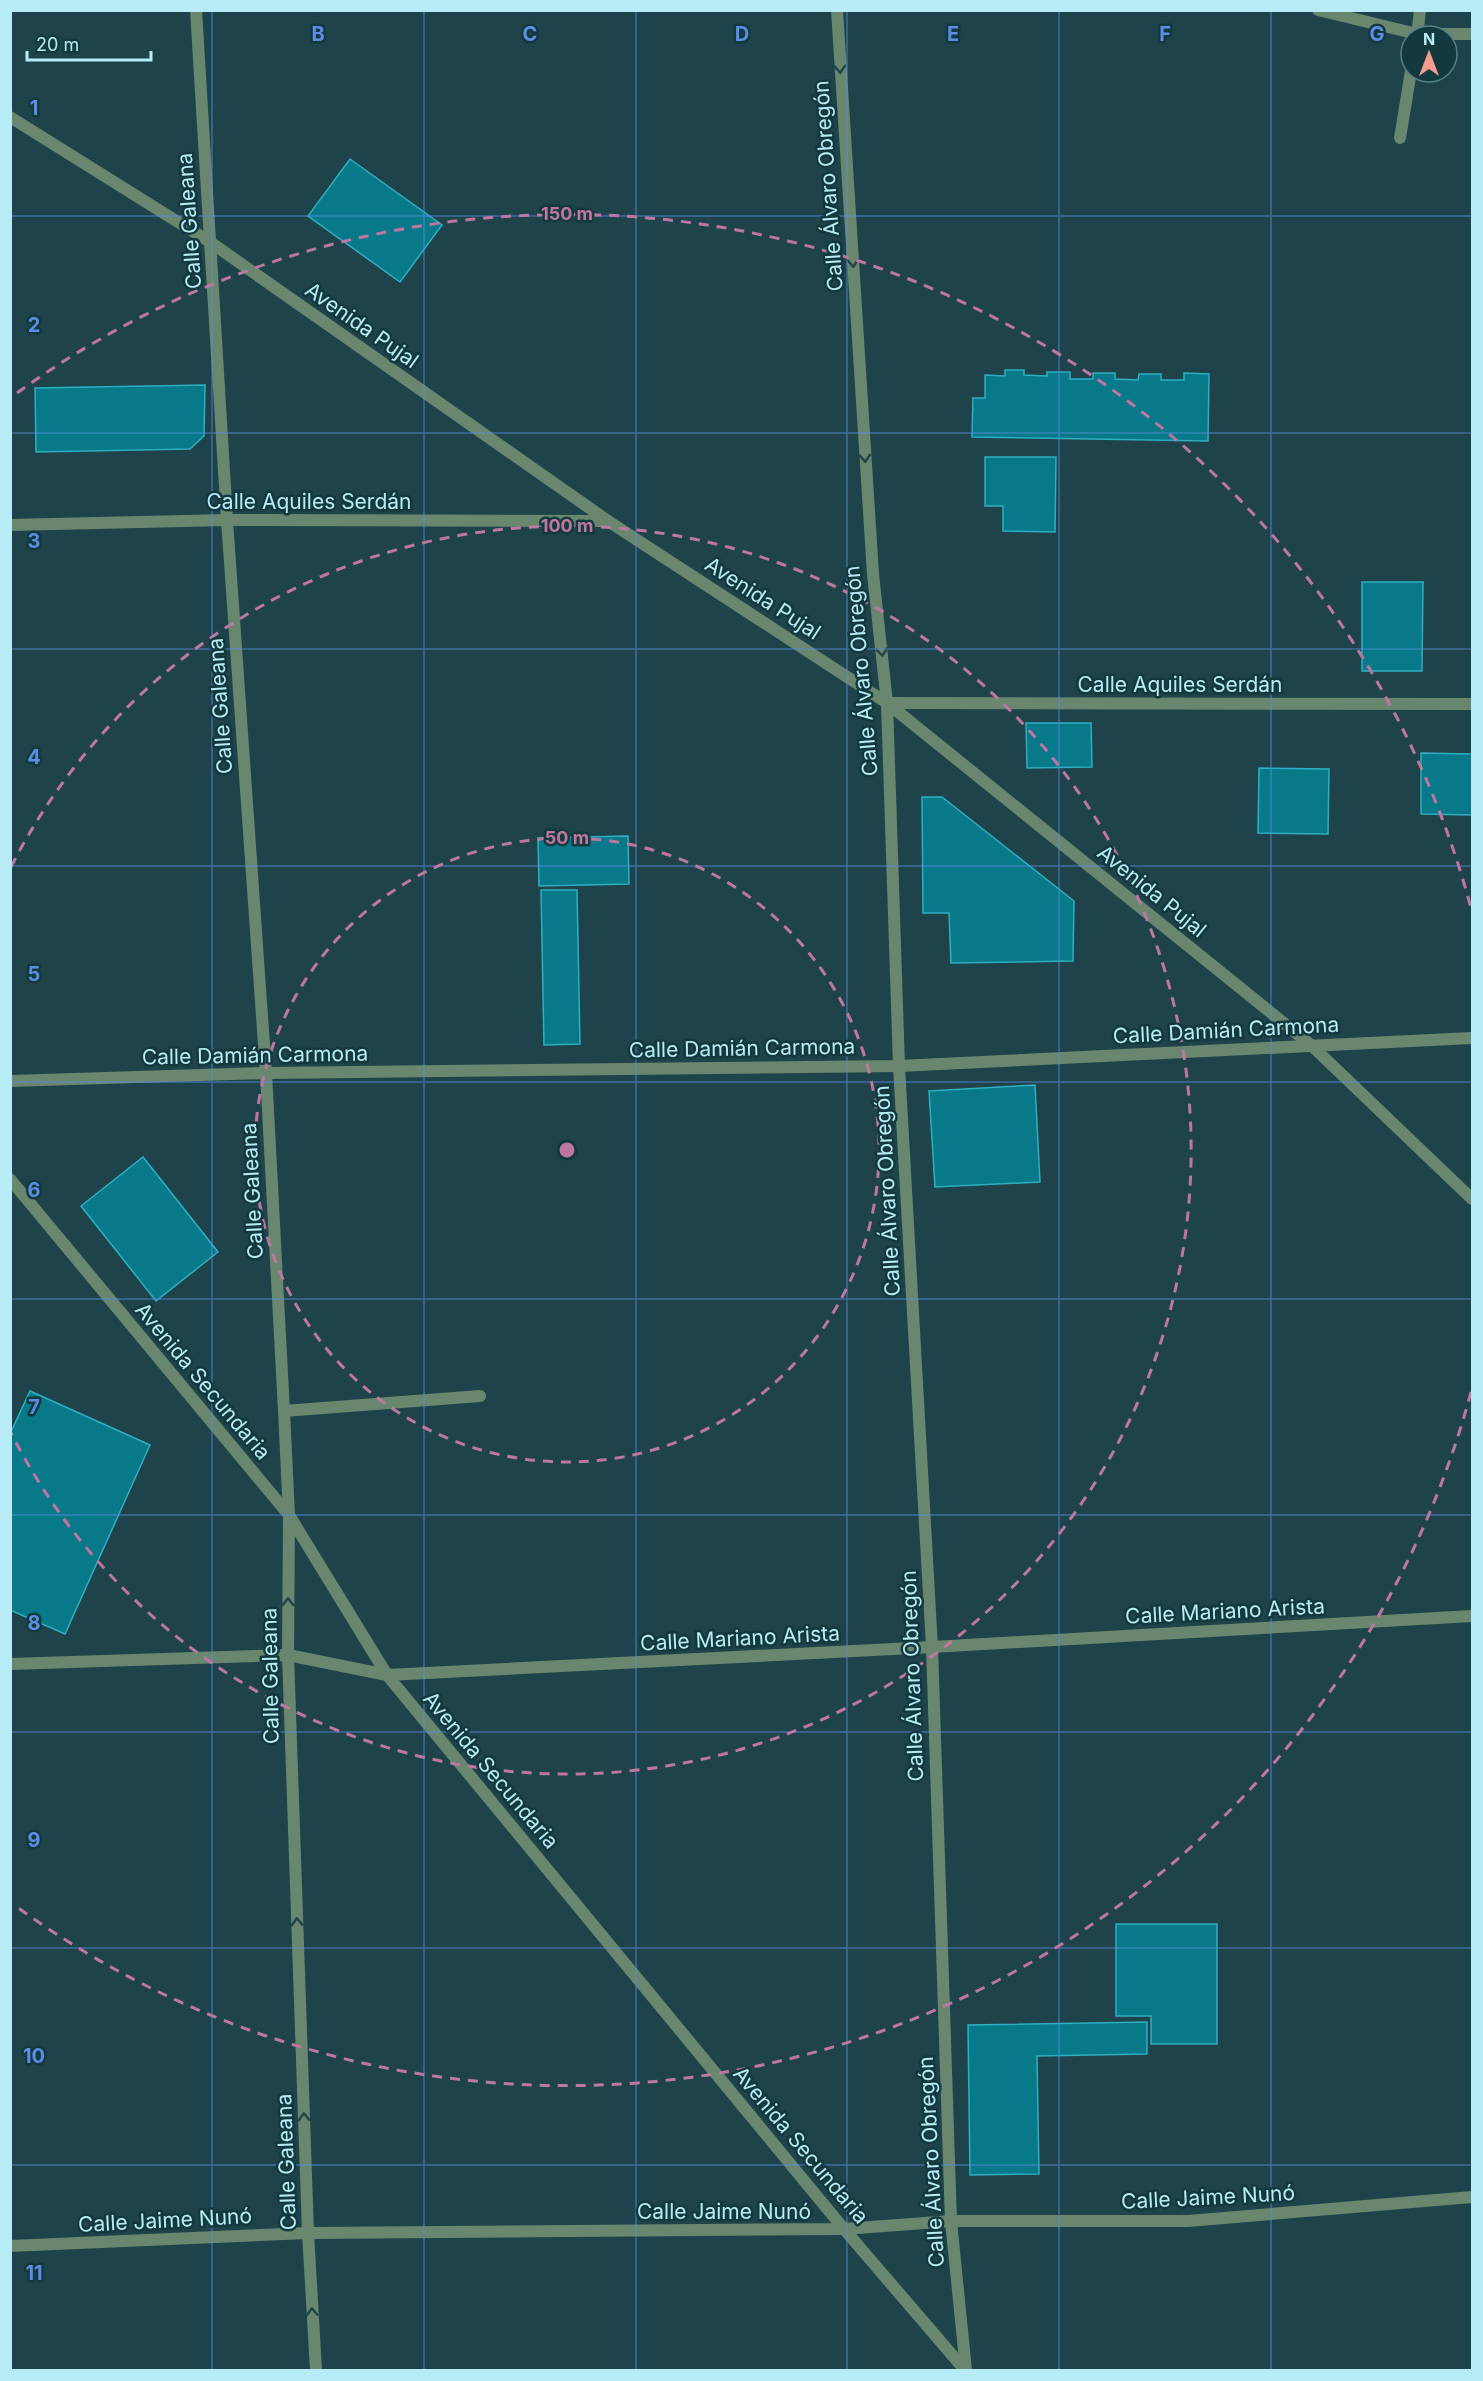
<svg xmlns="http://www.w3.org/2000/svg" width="1483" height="2381" viewBox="0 0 1483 2381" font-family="Inter,sans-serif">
<rect width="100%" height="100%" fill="#1e434a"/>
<!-- building -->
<g fill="#077988" stroke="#2fafc3" stroke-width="1.5">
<path d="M 350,159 L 442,225 L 400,282 L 308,216 Z"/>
<path d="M 1005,370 L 1024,370 L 1024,375 L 1047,376 L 1047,372 L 1070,372 L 1070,379 L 1093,379 L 1093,373 L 1115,373 L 1115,379 L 1138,380 L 1139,374 L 1161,374 L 1161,380 L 1184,380 L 1184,373 L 1209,374 L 1208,441 L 972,437 L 973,398 L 985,398 L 985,375 L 1005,376 Z"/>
<path d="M 205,385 L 204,436 L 190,449 L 36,452 L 35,388 Z"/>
<path d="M 985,457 L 1056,457 L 1055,532 L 1003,531 L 1003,506 L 985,506 Z"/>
<path d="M 1362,582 L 1423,582 L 1422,671 L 1362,671 Z"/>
<path d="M 1026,723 L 1091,723 L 1092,767 L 1027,768 Z"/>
<path d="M 1421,753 L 1472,754 L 1472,815 L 1421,814 Z"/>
<path d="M 1259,768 L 1329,769 L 1328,834 L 1258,833 Z"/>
<path d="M 922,797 L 942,797 L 1074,901 L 1073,961 L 951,963 L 949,913 L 923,913 Z"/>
<path d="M 628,836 L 629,884 L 539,886 L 538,838 Z"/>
<path d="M 541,890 L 577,890 L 580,1044 L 544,1045 Z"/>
<path d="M 1035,1085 L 1040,1182 L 935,1187 L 929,1091 Z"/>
<path d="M 143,1157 L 218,1252 L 156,1301 L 81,1206 Z"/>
<path d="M 30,1391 L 150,1445 L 65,1634 L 10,1610 L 10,1434 Z"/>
<path d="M 1116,1924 L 1217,1924 L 1217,2044 L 1151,2044 L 1151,2016 L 1116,2016 Z"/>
<path d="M 1147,2022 L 1147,2054 L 1037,2056 L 1039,2174 L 970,2175 L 968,2025 Z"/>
</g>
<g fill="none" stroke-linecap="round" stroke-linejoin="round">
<!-- minor -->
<g stroke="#69876f" stroke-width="12">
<path d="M 196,10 L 227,520 L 266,1073 L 284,1411 L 289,1515 L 288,1655 L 308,2233 L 316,2370"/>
<path d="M 837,10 L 873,574 L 887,703 L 899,1066 L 932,1647 L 951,2221 L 966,2370"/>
<path d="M 1318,10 L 1417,34 L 1472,34"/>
<path d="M 1417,36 L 1420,10"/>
<path d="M 10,117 L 210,242 L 608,521 L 887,703 L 1311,1045 L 1472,1199"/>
<path d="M 1400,138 L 1411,71"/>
<path d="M 10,525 L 227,520 L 608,521"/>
<path d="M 887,703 L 1472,704"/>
<path d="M 10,1081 L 266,1073 L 899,1066 L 1472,1038"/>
<path d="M 284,1411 L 480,1396"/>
<path d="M 10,1664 L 288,1655 L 387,1675 L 932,1647 L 1472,1616"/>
<path d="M 10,2246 L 308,2233 L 844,2229 L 951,2221 L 1188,2221 L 1472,2197"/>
</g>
<!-- tertiary -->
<path stroke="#69876f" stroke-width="12" d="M 10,1179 L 289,1515 L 387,1675 L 844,2229 L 965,2370"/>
</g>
<!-- one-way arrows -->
<defs><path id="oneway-chevron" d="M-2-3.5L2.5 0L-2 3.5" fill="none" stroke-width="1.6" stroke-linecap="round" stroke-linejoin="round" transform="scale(1.5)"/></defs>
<g stroke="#204546">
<use href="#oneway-chevron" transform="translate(840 69) rotate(86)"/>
<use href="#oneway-chevron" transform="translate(853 263) rotate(86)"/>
<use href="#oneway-chevron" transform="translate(865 458) rotate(86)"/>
<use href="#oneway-chevron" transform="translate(882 652) rotate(83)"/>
<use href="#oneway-chevron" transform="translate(288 1602) rotate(-90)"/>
<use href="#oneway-chevron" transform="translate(297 1922) rotate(-92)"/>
<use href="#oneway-chevron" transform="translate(304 2117) rotate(-92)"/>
<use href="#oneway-chevron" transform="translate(312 2312) rotate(-93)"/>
</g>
<!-- grid -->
<path fill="none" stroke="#5b8de4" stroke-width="1.5" stroke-opacity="0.55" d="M 212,10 L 212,2370M 424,10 L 424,2370M 636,10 L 636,2370M 847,10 L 847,2370M 1059,10 L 1059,2370M 1271,10 L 1271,2370M 10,216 L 1472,216M 10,433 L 1472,433M 10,649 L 1472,649M 10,866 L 1472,866M 10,1082 L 1472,1082M 10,1299 L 1472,1299M 10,1515 L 1472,1515M 10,1732 L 1472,1732M 10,1948 L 1472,1948M 10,2165 L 1472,2165"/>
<!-- distance rings -->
<g fill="none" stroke="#bd77a0" stroke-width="3" stroke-dasharray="10 8">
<circle cx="567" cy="1150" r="312"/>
<path d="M11 867A624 624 0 1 1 11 1433"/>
<path d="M1471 1392A936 936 0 0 1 17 1907M17 393A936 936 0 0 1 1471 908"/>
</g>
<g text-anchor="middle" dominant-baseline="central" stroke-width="5" stroke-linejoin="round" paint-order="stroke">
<!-- street labels -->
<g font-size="21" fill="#b7ebf5" stroke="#13393f">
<text transform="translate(828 186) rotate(-94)">Calle Álvaro Obregón</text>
<text transform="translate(189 221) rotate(-94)">Calle Galeana</text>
<text transform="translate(362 325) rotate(35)">Avenida Pujal</text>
<text x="309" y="501">Calle Aquiles Serdán</text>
<text transform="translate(763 598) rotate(33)">Avenida Pujal</text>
<text transform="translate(861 671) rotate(-95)">Calle Álvaro Obregón</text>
<text x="1180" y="684">Calle Aquiles Serdán</text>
<text transform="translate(220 706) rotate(-94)">Calle Galeana</text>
<text transform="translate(1152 891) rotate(39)">Avenida Pujal</text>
<text transform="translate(1226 1030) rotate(-3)">Calle Damián Carmona</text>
<text transform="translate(742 1048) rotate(-1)">Calle Damián Carmona</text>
<text transform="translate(255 1055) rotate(-1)">Calle Damián Carmona</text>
<text transform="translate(252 1191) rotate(-93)">Calle Galeana</text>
<text transform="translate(887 1191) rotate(-93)">Calle Álvaro Obregón</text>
<text transform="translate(203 1381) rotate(50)">Avenida Secundaria</text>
<text transform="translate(1225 1611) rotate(-3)">Calle Mariano Arista</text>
<text transform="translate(740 1638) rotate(-3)">Calle Mariano Arista</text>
<text transform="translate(270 1676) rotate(-91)">Calle Galeana</text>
<text transform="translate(912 1676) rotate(-92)">Calle Álvaro Obregón</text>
<text transform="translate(491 1770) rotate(50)">Avenida Secundaria</text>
<text transform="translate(801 2145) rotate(50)">Avenida Secundaria</text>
<text transform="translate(286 2162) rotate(-92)">Calle Galeana</text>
<text transform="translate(931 2162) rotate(-93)">Calle Álvaro Obregón</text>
<text transform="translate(1208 2197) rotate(-3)">Calle Jaime Nunó</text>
<text x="724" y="2211">Calle Jaime Nunó</text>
<text transform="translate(165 2220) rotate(-3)">Calle Jaime Nunó</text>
</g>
</g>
<g font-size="20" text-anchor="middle" font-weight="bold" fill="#5b8de4" stroke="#13393f" stroke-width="5" stroke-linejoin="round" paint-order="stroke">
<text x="318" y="41">B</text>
<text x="530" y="41">C</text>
<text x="742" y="41">D</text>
<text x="953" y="41">E</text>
<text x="1165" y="41">F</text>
<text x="1377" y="41">G</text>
<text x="34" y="115">1</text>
<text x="34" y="332">2</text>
<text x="34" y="548">3</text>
<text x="34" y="764">4</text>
<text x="34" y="981">5</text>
<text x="34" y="1197">6</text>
<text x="34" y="1414">7</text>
<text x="34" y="1630">8</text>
<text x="34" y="1847">9</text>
<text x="34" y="2063">10</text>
<text x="34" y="2280">11</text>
</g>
<circle cx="567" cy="1150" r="9" fill="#bd77a0" stroke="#13393f" stroke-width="3"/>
<g font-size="18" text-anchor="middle" font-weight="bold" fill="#bd77a0" stroke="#13393f" stroke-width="5" stroke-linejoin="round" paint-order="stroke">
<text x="567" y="220">150 m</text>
<text x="567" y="532">100 m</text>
<text x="567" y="844">50 m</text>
</g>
<!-- border -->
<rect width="1483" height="2381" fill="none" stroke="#b7ebf5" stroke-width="24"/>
<!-- north arrow -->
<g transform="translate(1429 54)"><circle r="28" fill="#13393f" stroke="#558088" stroke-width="1.5"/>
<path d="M0-4.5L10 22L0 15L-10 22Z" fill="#f49d8d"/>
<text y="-9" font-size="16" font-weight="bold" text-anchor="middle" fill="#b7ebf5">N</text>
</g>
<!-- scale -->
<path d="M27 51v9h124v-9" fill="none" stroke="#b7ebf5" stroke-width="3"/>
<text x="36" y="51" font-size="18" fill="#b7ebf5" stroke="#13393f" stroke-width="4.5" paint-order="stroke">20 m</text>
</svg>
